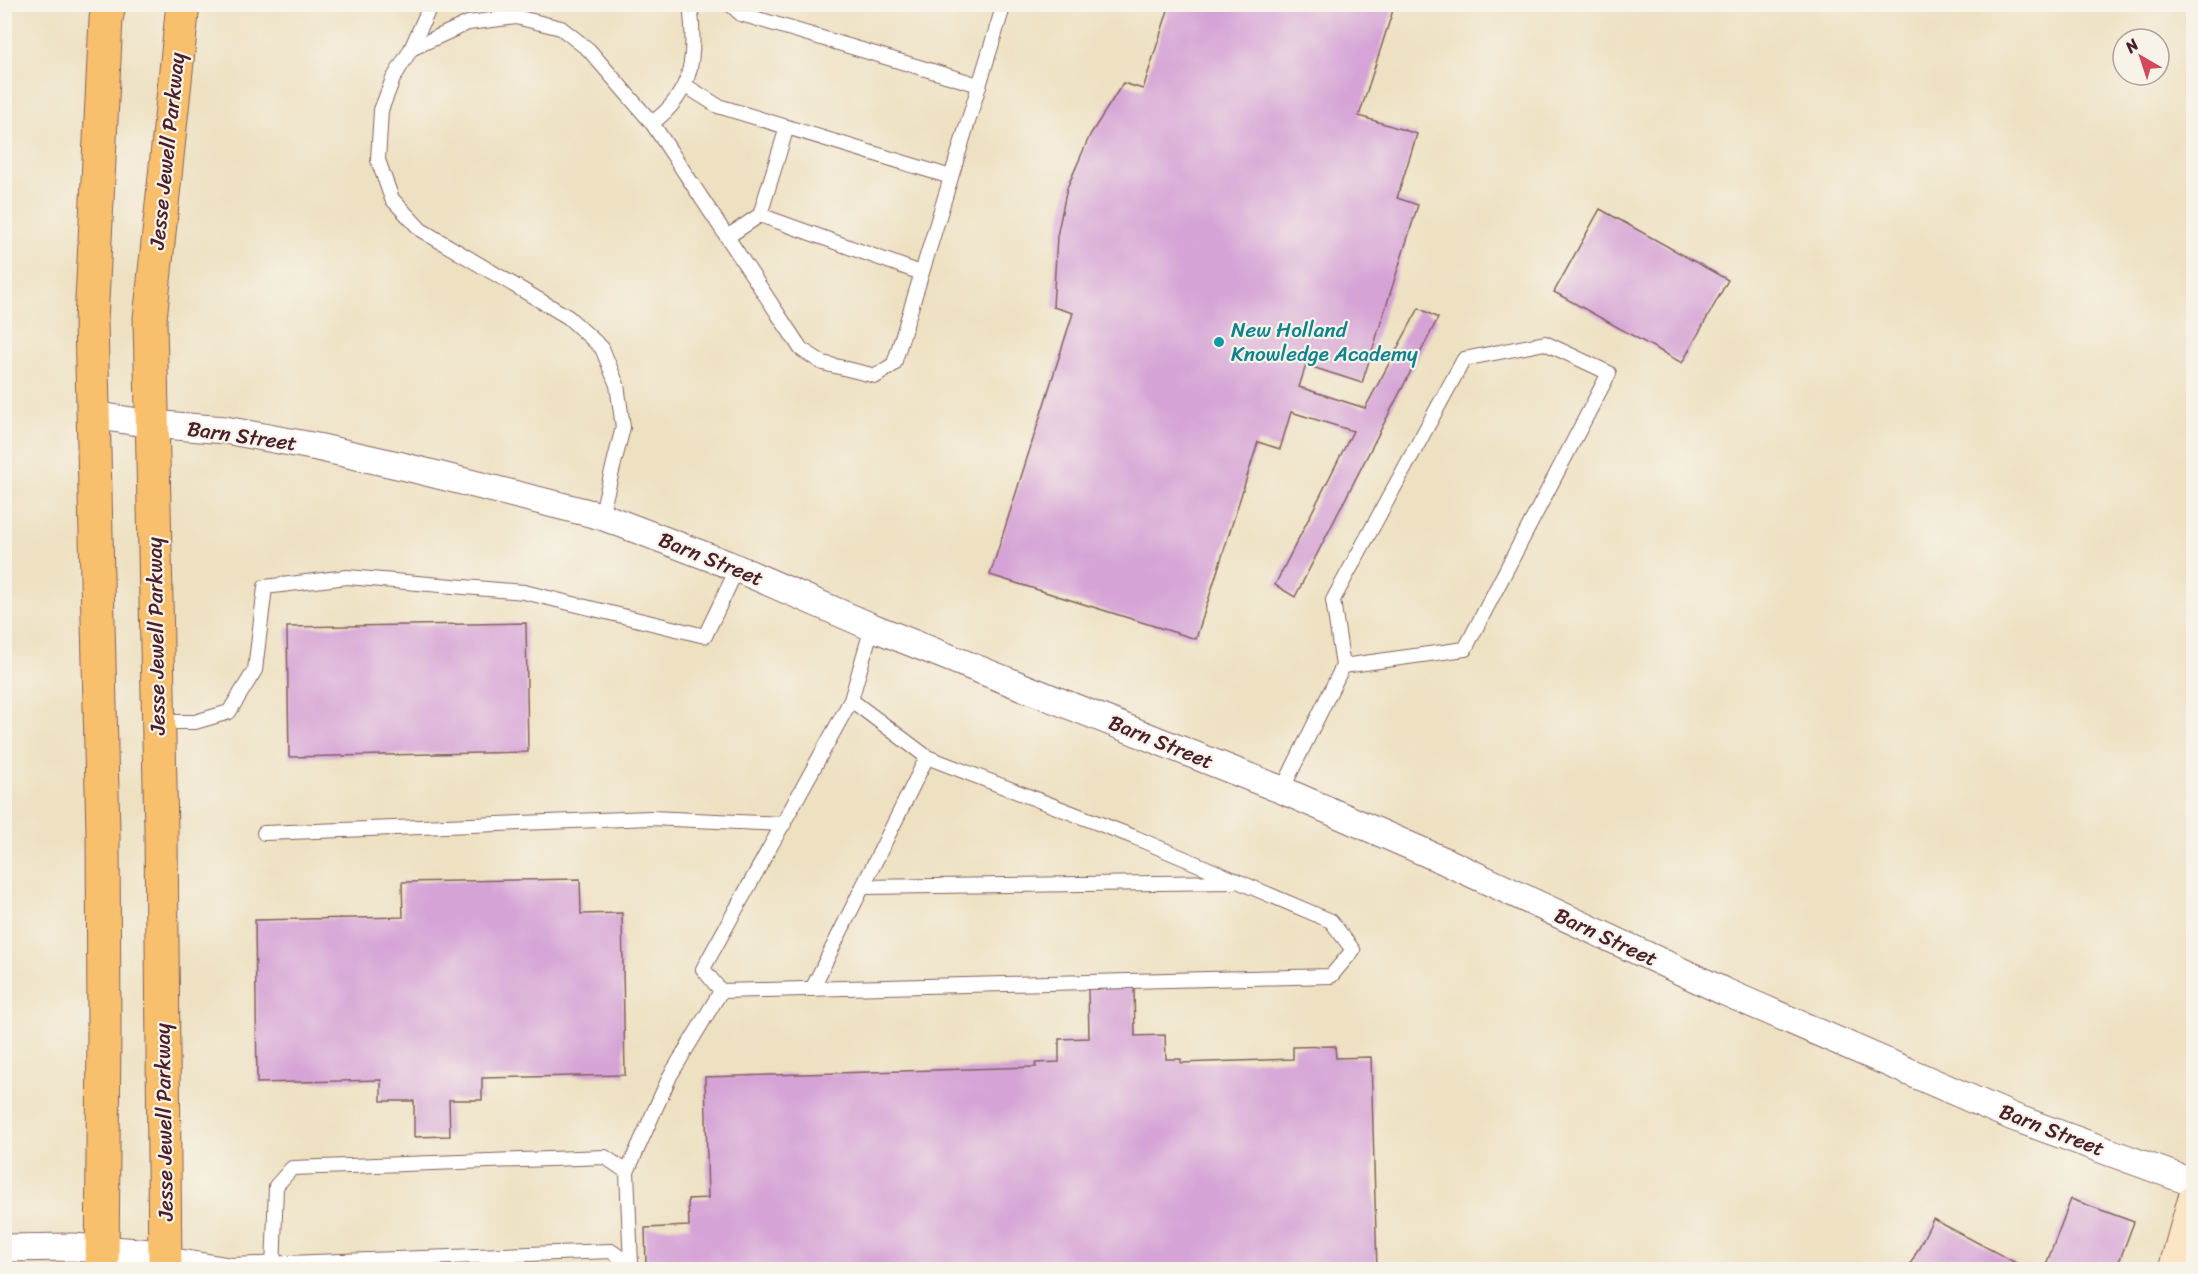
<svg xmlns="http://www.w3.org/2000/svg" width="2198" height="1274" viewBox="0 0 2198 1274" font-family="Sriracha,sans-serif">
<rect width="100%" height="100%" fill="#f7f3e8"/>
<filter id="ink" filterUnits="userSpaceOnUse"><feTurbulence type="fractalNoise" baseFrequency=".0167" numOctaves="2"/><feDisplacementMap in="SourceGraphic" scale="12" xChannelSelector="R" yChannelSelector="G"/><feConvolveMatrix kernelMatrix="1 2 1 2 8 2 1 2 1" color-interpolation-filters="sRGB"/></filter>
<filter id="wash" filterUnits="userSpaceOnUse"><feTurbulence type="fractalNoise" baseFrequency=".008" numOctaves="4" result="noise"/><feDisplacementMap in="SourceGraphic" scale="24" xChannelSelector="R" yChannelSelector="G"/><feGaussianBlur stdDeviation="1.35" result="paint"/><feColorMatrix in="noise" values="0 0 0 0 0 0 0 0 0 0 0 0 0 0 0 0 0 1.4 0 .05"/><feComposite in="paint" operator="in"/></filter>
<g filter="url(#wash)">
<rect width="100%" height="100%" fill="#eee1c2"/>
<g id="blocks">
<!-- building -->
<g fill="#d5a3d6">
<path d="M 1170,4 L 1395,4 L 1359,116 L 1417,134 L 1397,198 L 1418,205 L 1362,383 L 1306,365 L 1299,387 L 1365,408 L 1419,308 L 1438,318 L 1295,597 L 1275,585 L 1353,431 L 1291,412 L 1280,449 L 1258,442 L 1196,639 L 990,575 L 1073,313 L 1053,307 L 1057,236 L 1067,188 L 1090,135 L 1123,83 L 1143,89 Z"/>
<path d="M 1600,209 L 1728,280 L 1682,363 L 1554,292 Z"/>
<path d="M 526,623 L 528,752 L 289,757 L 287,627 Z"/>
<path d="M 580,879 L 581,914 L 622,913 L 625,1075 L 482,1078 L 482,1100 L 449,1100 L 450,1136 L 414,1137 L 414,1101 L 381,1101 L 381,1080 L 257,1083 L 255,920 L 403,917 L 402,882 Z"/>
<path d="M 1134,988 L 1135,1036 L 1165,1035 L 1166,1059 L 1181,1059 L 1181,1063 L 1293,1059 L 1293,1047 L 1335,1046 L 1336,1058 L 1371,1057 L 1377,1270 L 690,1270 L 690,1264 L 646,1265 L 645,1228 L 689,1226 L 688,1199 L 708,1198 L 705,1077 L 1036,1067 L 1035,1063 L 1059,1062 L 1059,1039 L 1089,1038 L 1088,989 Z"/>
<path d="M 2071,1199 L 2134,1222 L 2116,1270 L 2044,1270 Z"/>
<path d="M 1933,1219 L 2016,1263 L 2013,1270 L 1918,1270 L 1910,1265 Z"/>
</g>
</g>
</g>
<g filter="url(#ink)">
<use href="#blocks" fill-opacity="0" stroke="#836360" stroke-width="1.5"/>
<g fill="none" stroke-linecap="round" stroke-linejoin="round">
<!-- lane casing -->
<g stroke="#836360" stroke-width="16">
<g id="lane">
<path d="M 431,4 L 411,49 L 393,79 L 381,110 L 378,160 L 392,199 L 421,230 L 568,317 L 602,348 L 617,385 L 623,427 L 601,516"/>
<path d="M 730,4 L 741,14 L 979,85"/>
<path d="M 411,49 L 468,23 L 516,17 L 561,28 L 589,50 L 652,123 L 801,349 L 823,363 L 876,376 L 894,364 L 1004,4"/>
<path d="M 686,86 L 718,106 L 951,177"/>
<path d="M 652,123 C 695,92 696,53 690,4"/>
<path d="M 760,215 L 921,273"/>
<path d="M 727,237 L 760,215 L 787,127"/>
<path d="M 851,700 L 927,757 L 1134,837 L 1331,921 L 1353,950 L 1331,976 L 721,991 L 703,969 L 851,700 L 872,627"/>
<path d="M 158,722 L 195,722 L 229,712 L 255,670 L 265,587 L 347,577 L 524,592 L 705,636 L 737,569"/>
<path d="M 1282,790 L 1343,666 L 1333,600 L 1464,359 L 1545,343 L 1609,373 L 1465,649 L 1343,666"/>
<path d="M 264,833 L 651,818 L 784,824"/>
<path d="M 863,887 L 1232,882"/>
<path d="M 812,989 L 927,757"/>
<path d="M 627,1172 L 670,1076 L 721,991"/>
<path d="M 165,1254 L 231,1265 L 611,1251 L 631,1265 L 631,1270"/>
<path d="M 273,1270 L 276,1186 L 292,1168 L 605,1157 L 627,1172 L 631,1265"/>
</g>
</g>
<!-- street casing -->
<g stroke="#836360" stroke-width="29">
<g id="street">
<path d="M 93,415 L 151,424 L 225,430 L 317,447 L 402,466 L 601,516 L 727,564 L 872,627 L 1282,790 L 1447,862 L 1723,991 L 2013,1117 L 2194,1183"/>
<path d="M 4,1248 L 72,1247 L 165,1254"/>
</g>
</g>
<!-- secondary casing -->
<g stroke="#836360" stroke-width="35">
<path id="secondary" d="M 2175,1270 L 2194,1201"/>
</g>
<!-- primary casing -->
<g stroke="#836360" stroke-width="35">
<g id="primary">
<path d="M 102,1270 L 104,1030 L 103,834 L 91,321 L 106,19 L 109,4"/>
<path d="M 165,1270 L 161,832 L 150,319 L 183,4"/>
</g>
</g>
<!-- lane -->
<use href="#lane" stroke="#fff" stroke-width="14"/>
<!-- street -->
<use href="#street" stroke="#fff" stroke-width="27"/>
<!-- secondary -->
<use href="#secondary" stroke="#fce5c4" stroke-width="33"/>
<!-- primary -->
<use href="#primary" stroke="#f8bf6c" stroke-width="33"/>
</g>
</g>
<!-- markers -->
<circle fill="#0f9aa8" stroke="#f7f3e8" stroke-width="2" cx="1219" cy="342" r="6"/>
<g text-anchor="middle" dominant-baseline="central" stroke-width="4.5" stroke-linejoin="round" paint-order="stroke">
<!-- street labels -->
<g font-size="21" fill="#4a1f2b" stroke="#f7f3e8">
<text transform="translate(167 151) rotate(-84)">Jesse Jewell Parkway</text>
<text transform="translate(242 436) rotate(8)">Barn Street</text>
<text transform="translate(711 559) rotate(22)">Barn Street</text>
<text transform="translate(156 636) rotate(-91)">Jesse Jewell Parkway</text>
<text transform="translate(1161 742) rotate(22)">Barn Street</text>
<text transform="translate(1606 937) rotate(25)">Barn Street</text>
<text transform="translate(164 1122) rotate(-91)">Jesse Jewell Parkway</text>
<text transform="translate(2052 1130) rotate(21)">Barn Street</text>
</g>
<!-- culture labels -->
<g font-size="21" fill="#0d838f" stroke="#f7f3e8" text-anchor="start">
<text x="1231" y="330">New Holland<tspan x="1231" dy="24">Knowledge Academy</tspan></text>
</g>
</g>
<!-- margin -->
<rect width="2198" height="1274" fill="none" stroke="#f7f3e8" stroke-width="24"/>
<!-- north arrow -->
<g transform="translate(2141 57) rotate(321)"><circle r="28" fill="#f7f3e8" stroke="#b29e9c" stroke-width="1.5"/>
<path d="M0-4.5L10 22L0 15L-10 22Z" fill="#d1495b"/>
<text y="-9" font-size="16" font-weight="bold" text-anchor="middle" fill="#4a1f2b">N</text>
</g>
</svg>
